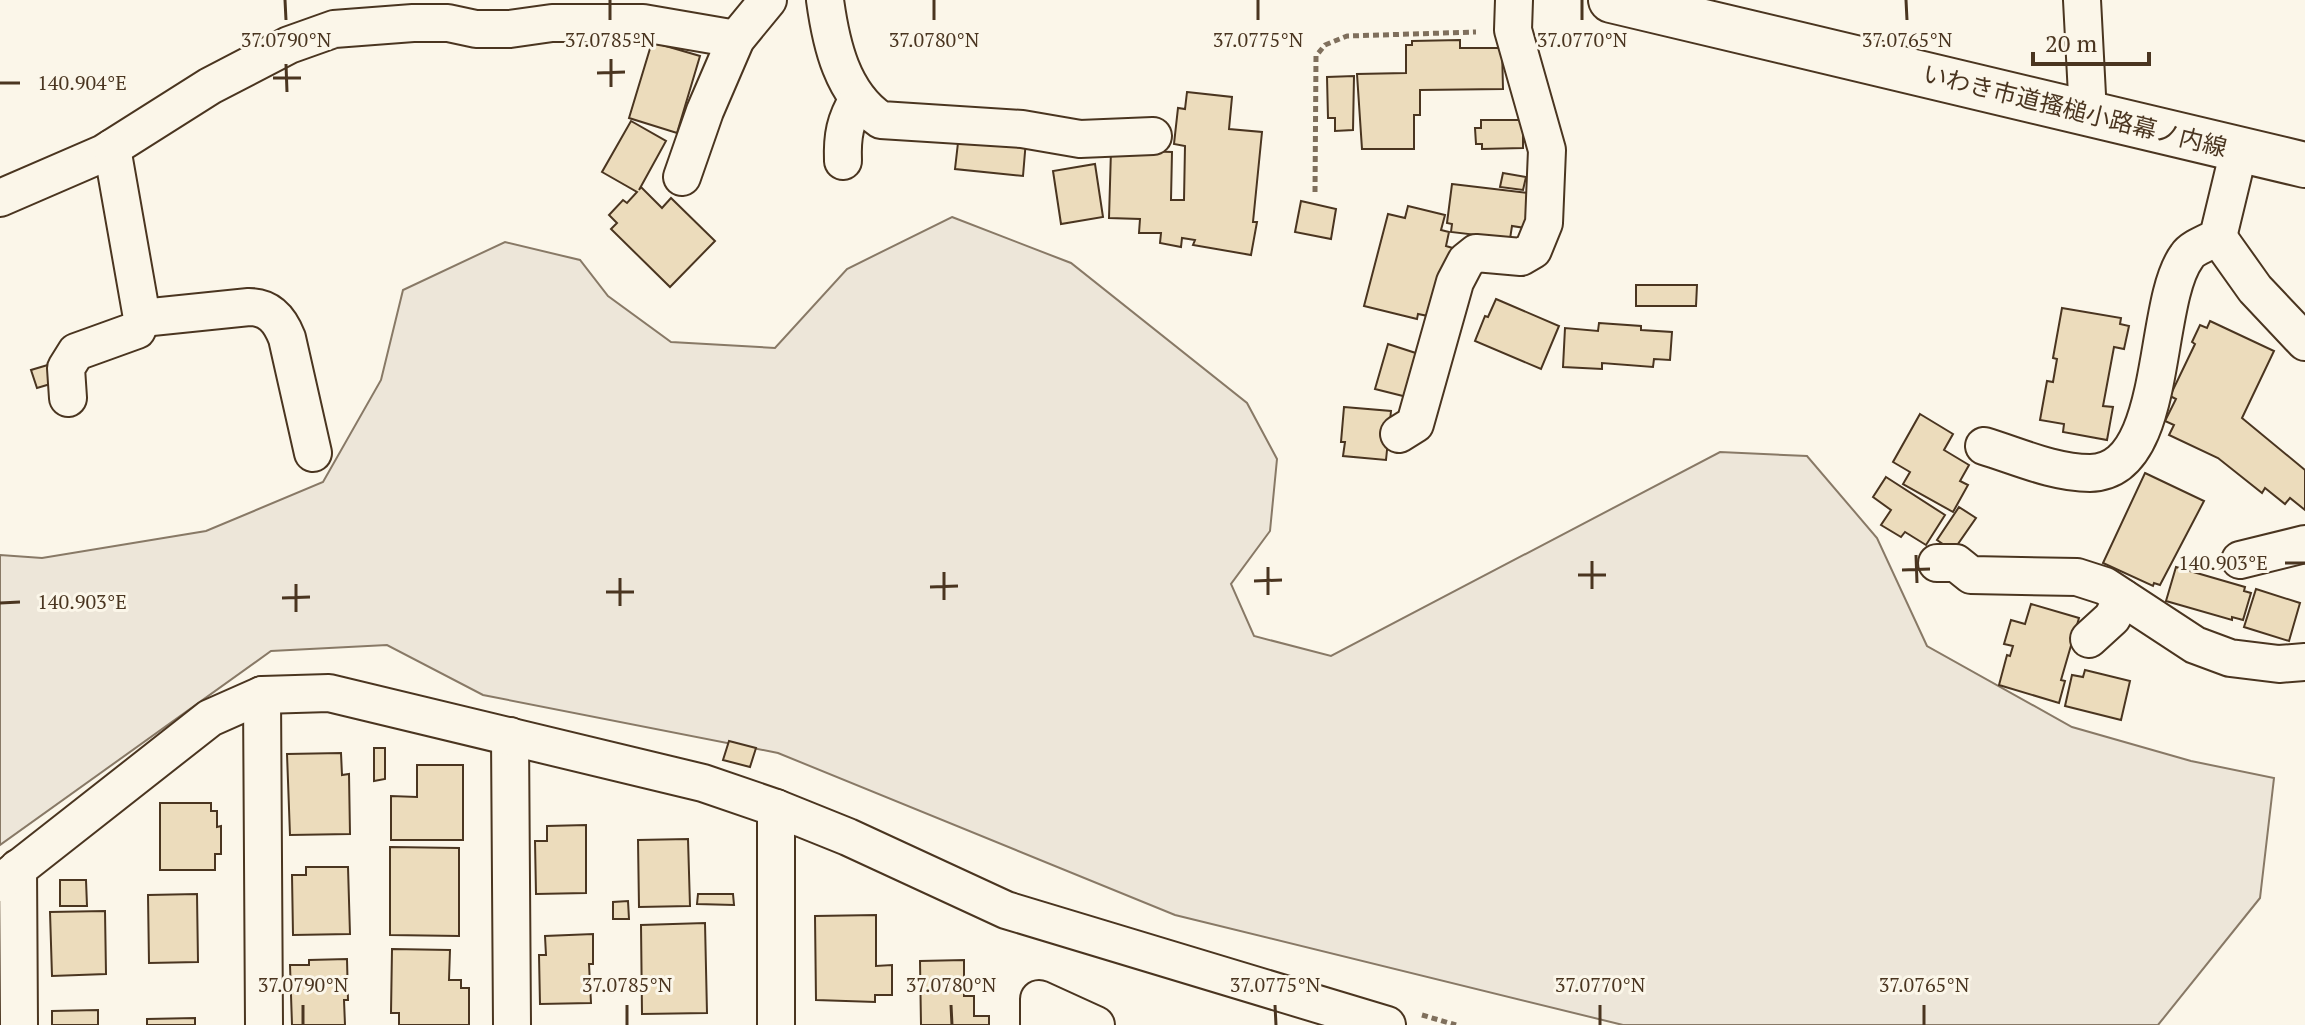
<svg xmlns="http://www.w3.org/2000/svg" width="2305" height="1025" viewBox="0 0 2305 1025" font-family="'PT Serif','Noto Sans JP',serif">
<rect width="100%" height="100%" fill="#fbf6e9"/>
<!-- green -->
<path fill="#ede6d9" stroke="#887966" stroke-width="2" d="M 952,217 L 1071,263 L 1247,403 L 1277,459 L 1270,531 L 1231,584 L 1254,636 L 1331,656 L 1720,452 L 1807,456 L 1877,538 L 1927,646 L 2072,727 L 2191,761 L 2274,778 L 2260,898 L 2158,1025 L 1623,1025 L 1175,915 L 778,753 L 483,695 L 387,645 L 271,651 L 0,845 L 0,555 L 42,558 L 206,531 L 323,482 L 381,380 L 403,290 L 505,242 L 580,260 L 608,296 L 671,342 L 775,348 L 847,269 Z"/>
<!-- building -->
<g fill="#ecdcbc" stroke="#4a3520" stroke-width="2">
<path d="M 1460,40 L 1460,48 L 1502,48 L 1503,89 L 1420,90 L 1420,115 L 1414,115 L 1414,149 L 1362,149 L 1357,74 L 1406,73 L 1406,45 L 1412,45 L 1412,41 Z"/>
<path d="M 652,42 L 700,56 L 677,133 L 629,118 Z"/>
<path d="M 1354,76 L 1353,130 L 1335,131 L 1335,118 L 1328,118 L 1327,77 Z"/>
<path d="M 1187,92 L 1232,97 L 1229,129 L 1262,132 L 1253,222 L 1257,222 L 1251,255 L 1193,245 L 1195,240 L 1182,238 L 1181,247 L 1160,243 L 1161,233 L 1139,233 L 1140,219 L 1109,218 L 1111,150 L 1172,152 L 1171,200 L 1184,200 L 1185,146 L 1174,144 L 1178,108 L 1185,109 Z"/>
<path d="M 1481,120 L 1523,120 L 1523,148 L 1482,149 L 1482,144 L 1476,144 L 1475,128 L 1481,128 Z"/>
<path d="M 631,121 L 666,141 L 639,190 L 641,187 L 662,208 L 671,198 L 715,241 L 670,287 L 611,229 L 617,223 L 609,215 L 623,200 L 627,203 L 637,192 L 602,172 Z"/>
<path d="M 959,134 L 1026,140 L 1023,176 L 955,169 Z"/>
<path d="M 1095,164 L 1103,217 L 1061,224 L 1053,171 Z"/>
<path d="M 1503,173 L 1526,177 L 1523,190 L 1500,187 Z"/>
<path d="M 1452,184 L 1529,193 L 1525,228 L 1512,226 L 1510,239 L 1451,232 L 1452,224 L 1447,223 Z"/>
<path d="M 1301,201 L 1336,209 L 1331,239 L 1295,232 Z"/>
<path d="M 1408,206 L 1445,215 L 1441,230 L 1449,232 L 1446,246 L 1456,249 L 1433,317 L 1418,314 L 1417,319 L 1364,306 L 1388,214 L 1405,218 Z"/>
<path d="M 1636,285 L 1697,285 L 1696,306 L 1636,306 Z"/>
<path d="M 1496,299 L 1559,326 L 1541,369 L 1475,341 L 1485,316 L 1488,317 Z"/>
<path d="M 2062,308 L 2121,318 L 2120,324 L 2129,326 L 2124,349 L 2114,347 L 2103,406 L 2113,407 L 2107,440 L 2063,432 L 2064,424 L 2040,420 L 2047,381 L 2053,382 L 2057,359 L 2053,358 Z"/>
<path d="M 2210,321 L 2274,351 L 2242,418 L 2305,470 L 2305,510 L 2290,498 L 2285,504 L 2265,488 L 2262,493 L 2218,458 L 2169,435 L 2174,425 L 2165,421 L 2176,399 L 2170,396 L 2195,344 L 2192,342 L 2200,325 L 2207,328 Z"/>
<path d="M 1599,323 L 1641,326 L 1641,330 L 1672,332 L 1670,360 L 1654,359 L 1653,367 L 1602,363 L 1602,369 L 1563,367 L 1565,328 L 1598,331 Z"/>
<path d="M 1388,344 L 1428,357 L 1415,399 L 1375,389 Z"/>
<path d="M 51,364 L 57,382 L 37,388 L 31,370 Z"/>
<path d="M 1344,407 L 1391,411 L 1386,460 L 1343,456 L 1345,442 L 1341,442 Z"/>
<path d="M 1920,414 L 1953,434 L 1944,450 L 1969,465 L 1960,481 L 1968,485 L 1953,512 L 1903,484 L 1910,472 L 1893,462 Z"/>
<path d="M 2145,473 L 2204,501 L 2160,585 L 2154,583 L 2153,586 L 2103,563 Z"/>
<path d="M 1886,477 L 1945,515 L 1926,545 L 1905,532 L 1901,537 L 1881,525 L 1891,510 L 1873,497 Z"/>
<path d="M 1959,507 L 1976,518 L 1953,551 L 1937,540 Z"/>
<path d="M 2176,567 L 2245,587 L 2244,591 L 2251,593 L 2243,620 L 2232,617 L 2232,620 L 2166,601 Z"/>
<path d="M 2256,589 L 2300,603 L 2289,641 L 2244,627 Z"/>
<path d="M 2031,604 L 2079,618 L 2061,680 L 2065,681 L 2059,703 L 1999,685 L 2007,655 L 2010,656 L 2013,646 L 2004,644 L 2011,620 L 2025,624 Z"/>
<path d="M 2085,670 L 2130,681 L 2121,720 L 2065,706 L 2072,675 L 2083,677 Z"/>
<path d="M 729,741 L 756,748 L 750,767 L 723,760 Z"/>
<path d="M 374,748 L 385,748 L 385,779 L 374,781 Z"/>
<path d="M 341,753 L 342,775 L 349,774 L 350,834 L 290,835 L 287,754 Z"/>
<path d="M 417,765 L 463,765 L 463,840 L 391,840 L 391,796 L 417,797 Z"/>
<path d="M 160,803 L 211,803 L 211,811 L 217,811 L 217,827 L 221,826 L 221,854 L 215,854 L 215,870 L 160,870 Z"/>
<path d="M 586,825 L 586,893 L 536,894 L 535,841 L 547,841 L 547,826 Z"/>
<path d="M 688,839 L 690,906 L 639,907 L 638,840 Z"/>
<path d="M 390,847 L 459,848 L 459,936 L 390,935 Z"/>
<path d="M 306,867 L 348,867 L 350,934 L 293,935 L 292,875 L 306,875 Z"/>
<path d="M 60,880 L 86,880 L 87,906 L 60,906 Z"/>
<path d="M 197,894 L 198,962 L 149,963 L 148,895 Z"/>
<path d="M 698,894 L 733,894 L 734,905 L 697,904 Z"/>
<path d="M 628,901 L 629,919 L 613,919 L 613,902 Z"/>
<path d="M 105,911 L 106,974 L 52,976 L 50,912 Z"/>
<path d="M 876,915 L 876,966 L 892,965 L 892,995 L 875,995 L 875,1002 L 816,1000 L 815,916 Z"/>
<path d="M 705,923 L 707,1013 L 642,1014 L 641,925 Z"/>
<path d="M 593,934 L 593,964 L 589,964 L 591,1003 L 540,1004 L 539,955 L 546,955 L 545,936 Z"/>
<path d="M 392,949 L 450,950 L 449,980 L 461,980 L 461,988 L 469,988 L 469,1025 L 399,1025 L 399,1013 L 391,1013 Z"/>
<path d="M 347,959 L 348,1000 L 344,1000 L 345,1025 L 292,1025 L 290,965 L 309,965 L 309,960 Z"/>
<path d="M 964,960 L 964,996 L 974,996 L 974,1016 L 989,1016 L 989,1025 L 921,1025 L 920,961 Z"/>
<path d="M 98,1010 L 98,1025 L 52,1025 L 52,1011 Z"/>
<path d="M 195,1018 L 195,1025 L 147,1025 L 147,1019 Z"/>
</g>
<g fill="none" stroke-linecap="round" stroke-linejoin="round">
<!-- minor casing -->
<g stroke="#4a3520" stroke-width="40">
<g id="minor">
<path d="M 825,0 C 831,44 842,94 881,120 L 1022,129 L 1080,139 L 1153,136"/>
<path d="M 2082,0 L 2088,114"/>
<path d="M 843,161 C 842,136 845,120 858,99"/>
<path d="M 682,177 L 705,111 L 736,39 L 768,0"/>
<path d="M 0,198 L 104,153 L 210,86 L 289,45 L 334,29 L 413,23 L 448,23 L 476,29 L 510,29 L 552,23 L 643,23 L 736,39"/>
<path d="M 2218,237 L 2255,289 L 2305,342"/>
<path d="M 142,318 L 249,307 C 270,307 280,320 287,338 L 313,453"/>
<path d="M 68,398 L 66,368 L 76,352 L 137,330 L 142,318 L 112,148"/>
<path d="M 1399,434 L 1415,424 L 1455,282 L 1466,261 L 1476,253 L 1521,257 L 1533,250 L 1544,223 L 1547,150 L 1513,30 L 1514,0"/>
<path d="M 1984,446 C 2017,456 2054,473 2090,473 C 2170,472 2151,304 2187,256 C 2192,248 2209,242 2218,237 L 2239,150"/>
<path d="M 2240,560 L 2305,544"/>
<path d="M 1937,563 L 1956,563 L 1971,575 L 2077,577 L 2105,586 L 2195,645 L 2230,658 L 2279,664 L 2305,662"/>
<path d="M 2089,639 L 2112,618 L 2123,598"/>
<path d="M 262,695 L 264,1025"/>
<path d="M 510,736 L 512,1025"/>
<path d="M 776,808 L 776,1025"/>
<path d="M 18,868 L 19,1025"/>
<path d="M 0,883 L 210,718 L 262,695 L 329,693 L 703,783 L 776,808 L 848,837 L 1006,910 L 1387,1025"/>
<path d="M 1039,1025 L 1039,999 L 1096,1025"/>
</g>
</g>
<!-- tertiary casing -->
<g stroke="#4a3520" stroke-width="48">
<path id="tertiary" d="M 1611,0 L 2305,165"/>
</g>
<!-- path -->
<g stroke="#7f6f5c" stroke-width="5" stroke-dasharray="6 4" stroke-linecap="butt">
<path d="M 1315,192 L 1316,56 L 1325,45 L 1347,36 L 1476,32"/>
<path d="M 1422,1015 L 1456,1025"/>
</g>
<!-- minor -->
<use href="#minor" stroke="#fbf6e9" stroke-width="36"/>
<!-- tertiary -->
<use href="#tertiary" stroke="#fbf6e9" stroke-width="44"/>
</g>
<!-- ticks -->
<path fill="none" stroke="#4a3520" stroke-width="3" d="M 285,0 L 286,20M 610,0 L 610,20M 934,0 L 934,20M 1258,0 L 1258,20M 1582,0 L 1582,20M 1906,0 L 1907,20M 611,59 L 611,87M 286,64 L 287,92M 597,73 L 625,72M 273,78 L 301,78M 0,83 L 20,83M 1916,555 L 1917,583M 1592,561 L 1592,589M 2285,563 L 2305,563M 1268,567 L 1268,595M 1902,570 L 1930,569M 944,572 L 944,600M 1578,575 L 1606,575M 620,578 L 620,606M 1254,581 L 1282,580M 296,584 L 296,612M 930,587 L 958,586M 606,592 L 634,592M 282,598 L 310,597M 0,603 L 20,602M 303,1005 L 303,1025M 627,1005 L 627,1025M 951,1005 L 952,1025M 1275,1005 L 1276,1025M 1600,1005 L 1600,1025M 1924,1005 L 1924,1025"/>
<g text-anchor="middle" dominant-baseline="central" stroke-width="6" stroke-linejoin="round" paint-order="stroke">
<!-- street labels -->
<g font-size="24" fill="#4a3520" stroke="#fbf6e9">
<text transform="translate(2075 110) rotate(14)">いわき市道搔槌小路幕ノ内線</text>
</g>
</g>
<g font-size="20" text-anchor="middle" fill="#4a3520" stroke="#fbf6e9" stroke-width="6" stroke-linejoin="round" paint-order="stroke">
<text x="286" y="47">37.0790°N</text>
<text x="610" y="47">37.0785°N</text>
<text x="934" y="47">37.0780°N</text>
<text x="1258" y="47">37.0775°N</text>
<text x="1582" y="47">37.0770°N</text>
<text x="1907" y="47">37.0765°N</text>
<text x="82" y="90">140.904°E</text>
<text x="2223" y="570">140.903°E</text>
<text x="82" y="609">140.903°E</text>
<text x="303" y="992">37.0790°N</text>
<text x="627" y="992">37.0785°N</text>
<text x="951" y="992">37.0780°N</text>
<text x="1275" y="992">37.0775°N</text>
<text x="1600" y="992">37.0770°N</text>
<text x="1924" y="992">37.0765°N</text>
</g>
<!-- scale -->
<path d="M2033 52v12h116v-12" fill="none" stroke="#4a3520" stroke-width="4"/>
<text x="2045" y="52" font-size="24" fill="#4a3520" stroke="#fbf6e9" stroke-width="6" paint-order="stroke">20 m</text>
</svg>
